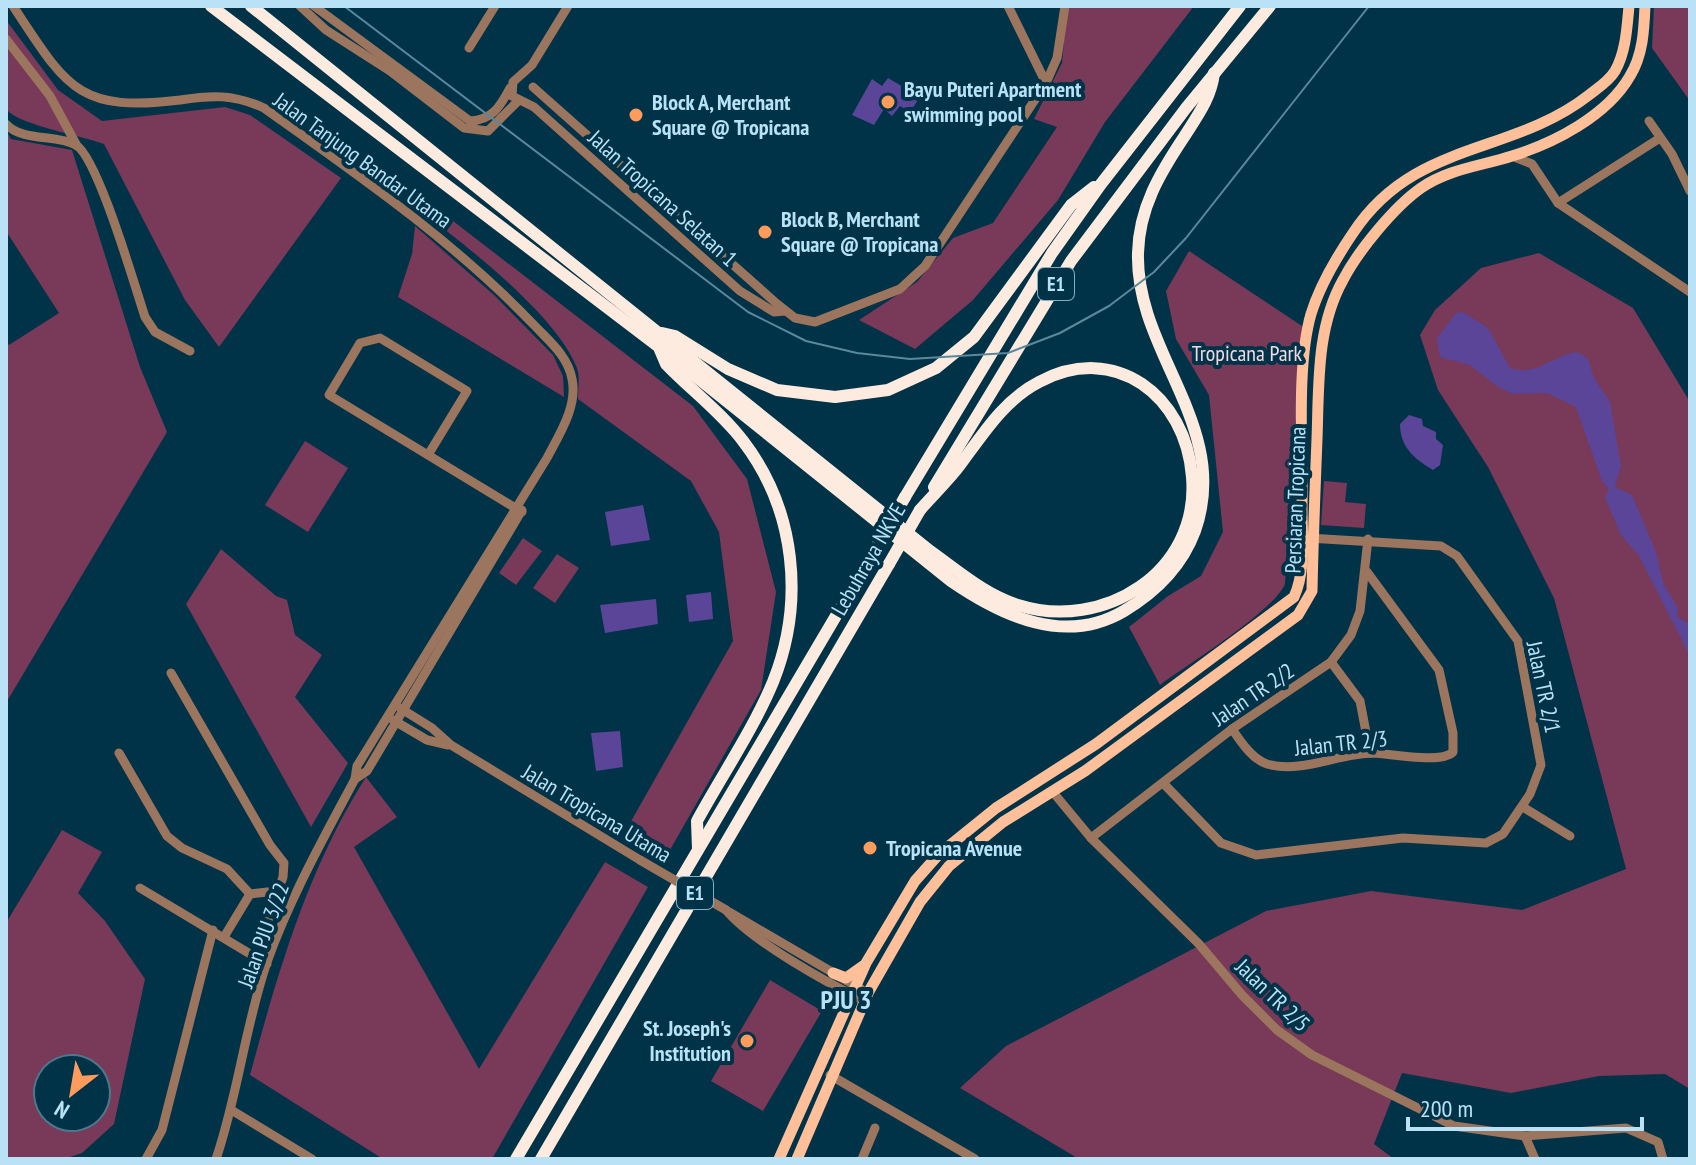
<svg xmlns="http://www.w3.org/2000/svg" width="1696" height="1165" viewBox="0 0 1696 1165" font-family="'PT Sans Narrow',sans-serif">
<rect width="100%" height="100%" fill="#013348"/>
<!-- green -->
<g fill="#793958" fill-rule="evenodd">
<path d="M 1067,6 L 1194,6 L 1105,122 L 1058,200 L 973,300 L 915,349 L 859,320 L 917,282 L 953,238 L 993,223 L 1057,127 L 1034,119 L 1062,63 Z"/>
<path d="M 1654,6 L 1690,6 L 1690,101 L 1652,48 Z"/>
<path d="M 6,20 L 58,90 L 102,121 L 225,107 L 250,115 L 341,178 L 219,347 L 185,300 L 104,144 C 84,136 13,124 6,108 C 1,95 6,37 6,20 Z"/>
<path d="M 6,130 L 11,139 L 72,150 L 140,367 L 167,432 L 6,703 L 6,342 L 9,345 L 59,313 L 6,231 Z"/>
<path d="M 431,204 L 693,406 L 747,479 L 776,592 L 761,690 L 662,864 L 621,839 L 733,641 L 719,532 L 691,481 L 578,399 C 578,390 580,376 577,368 C 557,316 467,246 423,213 Z"/>
<path d="M 415,226 L 494,295 L 553,355 L 563,376 L 564,397 L 398,297 L 412,254 Z"/>
<path d="M 1189,251 L 1302,326 L 1285,584 C 1274,611 1187,665 1160,685 L 1129,627 L 1168,596 L 1201,576 L 1223,532 L 1209,395 L 1176,339 L 1166,291 Z"/>
<path d="M 1539,253 L 1633,308 L 1690,402 L 1690,1089 L 1665,1074 L 1599,1076 L 1511,1093 L 1402,1073 L 1374,1144 L 1394,1159 L 1079,1159 L 960,1088 L 1006,1046 L 1266,911 L 1371,891 L 1522,910 L 1626,869 L 1554,598 L 1488,467 L 1438,390 L 1420,335 L 1435,310 L 1481,268 Z"/>
<path d="M 305,441 L 348,468 L 308,532 L 265,505 Z"/>
<path d="M 1324,481 L 1347,483 L 1345,502 L 1366,504 L 1364,528 L 1321,525 Z"/>
<path d="M 523,538 L 542,551 L 516,585 L 499,573 Z"/>
<path d="M 221,549 L 276,596 L 287,600 L 295,635 L 322,655 L 295,697 L 348,763 L 311,827 L 186,604 Z"/>
<path d="M 557,554 L 579,568 L 555,603 L 533,588 Z"/>
<path d="M 366,777 L 397,817 L 354,847 L 479,1069 L 605,862 L 648,887 L 492,1159 L 383,1159 L 250,1075 C 278,972 308,868 366,777 Z"/>
<path d="M 62,830 L 102,852 L 78,893 L 105,921 L 145,979 L 114,1124 L 82,1153 L 64,1159 L 6,1159 L 6,923 ZM 48,1069 L 96,1069 L 96,1117 L 48,1117 Z"/>
<path d="M 770,980 L 822,1011 L 763,1111 L 711,1081 Z"/>
</g>
<!-- water -->
<g fill="#5a4599">
<path d="M 888,78 L 920,97 L 910,112 L 900,106 L 892,116 L 884,109 L 874,125 L 852,115 L 872,79 L 882,86 Z"/>
<path d="M 1463,312 L 1488,328 L 1510,368 C 1538,377 1551,355 1578,352 L 1588,359 L 1594,378 L 1610,402 L 1621,466 L 1615,487 L 1632,495 L 1656,552 L 1663,583 L 1678,608 L 1677,617 L 1690,624 L 1690,656 L 1639,556 L 1621,535 L 1605,497 L 1609,489 L 1602,481 L 1576,407 L 1547,393 L 1513,394 L 1498,387 L 1470,365 L 1440,357 L 1437,338 L 1456,313 Z"/>
<path d="M 1409,415 L 1422,419 L 1423,426 L 1436,432 L 1436,439 L 1443,445 L 1440,465 L 1433,470 C 1417,460 1400,449 1400,424 Z"/>
<path d="M 643,505 L 650,540 L 611,546 L 605,512 Z"/>
<path d="M 711,592 L 713,619 L 689,622 L 686,595 Z"/>
<path d="M 656,599 L 658,624 L 605,633 L 600,605 Z"/>
<path d="M 620,731 L 623,767 L 596,771 L 591,733 Z"/>
</g>
<g fill="none" stroke-linecap="round" stroke-linejoin="round">
<!-- minor -->
<g stroke="#9c755e" stroke-width="9">
<path d="M 13,6 C 66,86 77,113 180,100 C 212,95 233,94 264,108 C 358,175 454,241 534,325 C 549,341 568,356 572,379 C 578,406 559,435 547,458 L 357,766 L 355,779 C 323,839 290,898 267,962 C 245,1026 238,1095 216,1159"/>
<path d="M 300,6 L 326,30 L 390,71 L 464,128 L 488,131 L 519,100"/>
<path d="M 314,6 L 470,121 C 492,120 500,107 510,88"/>
<path d="M 568,6 L 532,65 L 513,82 L 512,96 L 534,107 L 740,291 L 774,312 L 785,311"/>
<path d="M 1008,6 L 1046,83"/>
<path d="M 6,39 L 50,96 L 77,146"/>
<path d="M 469,48 L 495,6"/>
<path d="M 533,87 L 776,303 L 795,318 L 815,322 L 900,289 L 925,266 L 1046,83 L 1057,58 L 1065,6"/>
<path d="M 1649,121 L 1672,154 L 1690,191"/>
<path d="M 6,124 C 22,142 56,134 76,145 C 98,158 135,287 145,317 L 155,332 L 190,351"/>
<path d="M 1512,156 L 1532,164 L 1558,203 L 1690,292"/>
<path d="M 1558,203 L 1660,138"/>
<path d="M 428,455 L 467,391 L 380,338 L 360,343 L 329,395 L 522,512"/>
<path d="M 1331,662 L 1360,701 L 1370,753"/>
<path d="M 171,673 L 270,845 L 284,863 L 283,877 L 266,927"/>
<path d="M 400,708 L 432,728 L 451,745 L 640,860"/>
<path d="M 393,720 L 427,740 L 448,745"/>
<path d="M 1232,729 C 1241,742 1252,759 1267,764 C 1301,774 1339,753 1373,753 C 1392,754 1441,764 1453,752 L 1453,733 L 1439,670 L 1367,572"/>
<path d="M 119,753 L 167,836 L 182,848 L 227,869 L 250,894 L 276,891"/>
<path d="M 355,779 L 367,771 L 522,510"/>
<path d="M 1164,784 L 1221,843 L 1256,855 L 1403,838 L 1486,843 L 1503,834 L 1530,794 L 1541,765 L 1518,641 L 1457,556 L 1441,546 L 1308,538"/>
<path d="M 1052,791 L 1091,838 L 1199,944 L 1242,995 L 1277,1030 L 1312,1055 L 1454,1126 L 1525,1136 L 1626,1128 L 1658,1142 L 1663,1159"/>
<path d="M 1523,807 L 1570,836"/>
<path d="M 1091,838 L 1232,729 L 1331,662 L 1351,635 L 1360,611 L 1368,539"/>
<path d="M 140,888 L 267,964"/>
<path d="M 726,910 C 753,942 826,982 864,1001"/>
<path d="M 729,912 L 861,989"/>
<path d="M 224,937 L 250,894"/>
<path d="M 830,1075 L 975,1159"/>
<path d="M 233,1111 L 312,1159"/>
<path d="M 1525,1136 L 1535,1159"/>
<path d="M 146,1159 L 162,1130 L 213,930"/>
<path d="M 862,1159 L 875,1128"/>
</g>
<!-- major -->
<g stroke="#ffbf99" stroke-width="11">
<path d="M 833,973 L 846,978 L 863,966"/>
<path d="M 779,1159 L 866,963 L 915,881 L 939,854 L 996,808 L 1096,744 L 1294,597 C 1306,571 1302,535 1302,507 C 1303,451 1296,366 1311,314 C 1320,285 1336,258 1353,233 C 1414,140 1511,156 1589,95 C 1598,88 1609,81 1615,71 C 1626,52 1627,27 1629,6"/>
<path d="M 797,1159 L 868,993 L 920,902 L 949,866 L 1003,822 L 1085,771 L 1298,615 L 1312,591 C 1313,540 1315,490 1317,439 C 1319,386 1316,328 1343,280 C 1358,251 1394,207 1421,188 C 1448,169 1481,166 1512,156 C 1554,143 1607,116 1630,76 C 1643,55 1644,30 1645,6"/>
</g>
<!-- highway -->
<g stroke="#feebdf" stroke-width="12">
<path d="M 211,6 L 659,347 L 951,581 C 1002,616 1065,646 1124,611 C 1156,592 1182,566 1195,531 C 1232,426 1135,353 1138,253 C 1139,208 1160,173 1184,137 C 1198,115 1211,98 1214,73"/>
<path d="M 251,6 L 930,551 C 957,570 985,595 1018,605 C 1103,632 1200,572 1192,477 C 1186,396 1115,341 1039,382 C 1004,400 983,434 960,465 C 948,481 933,495 920,510"/>
<path d="M 662,333 L 675,336 L 728,369 L 777,390 L 835,397 L 888,390 L 936,368 L 974,337 L 1071,205 L 1094,187"/>
<path d="M 660,350 L 666,364 C 691,390 721,412 743,441 C 796,510 805,602 773,682 C 753,730 722,775 697,821 L 698,849"/>
<path d="M 934,487 L 1071,261 L 1186,108 L 1270,6"/>
<path d="M 905,497 L 1052,253 L 1101,184 L 1240,6"/>
<path d="M 516,1159 L 873,553"/>
<path d="M 541,1159 L 889,564"/>
</g>
<!-- tram -->
<path stroke="#5b889d" stroke-width="2" d="M 344,6 L 748,312 L 806,341 L 857,353 L 910,359 L 1008,353 L 1060,333 L 1109,306 L 1154,272 L 1186,238 L 1369,6"/>
<!-- minor-bridge -->
<path stroke="#9c755e" stroke-width="9" d="M 640,860 L 726,910"/>
<!-- highway-bridge -->
<g stroke="#feebdf" stroke-width="12">
<path d="M 873,553 L 905,497"/>
<path d="M 889,564 L 920,510"/>
</g>
</g>
<!-- markers -->
<g fill="#ff9b5b" stroke="#013348" stroke-width="3">
<circle cx="888" cy="102" r="8"/>
<circle cx="636" cy="115" r="8"/>
<circle cx="765" cy="232" r="8"/>
<circle cx="870" cy="848" r="8"/>
<circle cx="747" cy="1041" r="8"/>
</g>
<g text-anchor="middle" dominant-baseline="central" stroke-width="8" stroke-linejoin="round" paint-order="stroke">
<!-- shield labels -->
<g fill="#013348" stroke="#82aec2" stroke-width="2">
<rect x="1038" y="268" width="36" height="32" rx="6"/>
<rect x="677" y="877" width="36" height="32" rx="6"/>
</g>
<g font-size="20" font-weight="bold" fill="#bae2f7">
<text x="1056" y="284">E1</text>
<text x="695" y="893">E1</text>
</g>
<!-- poi labels -->
<g font-size="22" font-weight="bold" fill="#bae2f7" stroke="#013348" text-anchor="start">
<text x="904" y="89">Bayu Puteri Apartment<tspan x="904" dy="25">swimming pool</tspan></text>
<text x="652" y="102">Block A, Merchant<tspan x="652" dy="25">Square @ Tropicana</tspan></text>
<text x="781" y="219">Block B, Merchant<tspan x="781" dy="25">Square @ Tropicana</tspan></text>
<text x="886" y="848">Tropicana Avenue</text>
<text x="731" y="1028" text-anchor="end">St. Joseph's<tspan x="731" dy="25">Institution</tspan></text>
</g>
<!-- street labels -->
<g font-size="22" fill="#bae2f7" stroke="#013348">
<text transform="translate(363 160) rotate(36)">Jalan Tanjung Bandar Utama</text>
<text transform="translate(663 198) rotate(42)">Jalan Tropicana Selatan 1</text>
<text transform="translate(1295 500) rotate(-88)">Persiaran Tropicana</text>
<text transform="translate(868 559) rotate(-60)">Lebuhraya NKVE</text>
<text transform="translate(1544 687) rotate(78)">Jalan TR 2/1</text>
<text transform="translate(1253 694) rotate(-34)">Jalan TR 2/2</text>
<text transform="translate(1341 743) rotate(-6)">Jalan TR 2/3</text>
<text transform="translate(597 813) rotate(31)">Jalan Tropicana Utama</text>
<text transform="translate(263 935) rotate(-70)">Jalan PJU 3/22</text>
<text transform="translate(1273 995) rotate(44)">Jalan TR 2/5</text>
</g>
<!-- park labels -->
<g font-size="22" fill="#f3d9e3" stroke="#013348">
<text x="1247" y="353">Tropicana Park</text>
</g>
<!-- quarter labels -->
<g font-size="26" font-weight="bold" fill="#bae2f7" stroke="#013348">
<text x="846" y="999">PJU 3</text>
</g>
</g>
<!-- border -->
<rect width="1696" height="1165" fill="none" stroke="#bae2f7" stroke-width="16"/>
<!-- north arrow -->
<g transform="translate(72 1093) rotate(211)"><circle r="38" fill="#013348" stroke="#4b798e" stroke-width="2"/>
<path d="M0-6L14 30L0 20L-14 30Z" fill="#ff9b5b"/>
<text y="-12" font-size="22" font-weight="bold" text-anchor="middle" fill="#bae2f7">N</text>
</g>
<!-- scale -->
<path d="M1408 1117v12h234v-12" fill="none" stroke="#bae2f7" stroke-width="4"/>
<text x="1420" y="1117" font-size="24" fill="#bae2f7" stroke="#013348" stroke-width="6" paint-order="stroke">200 m</text>
</svg>
